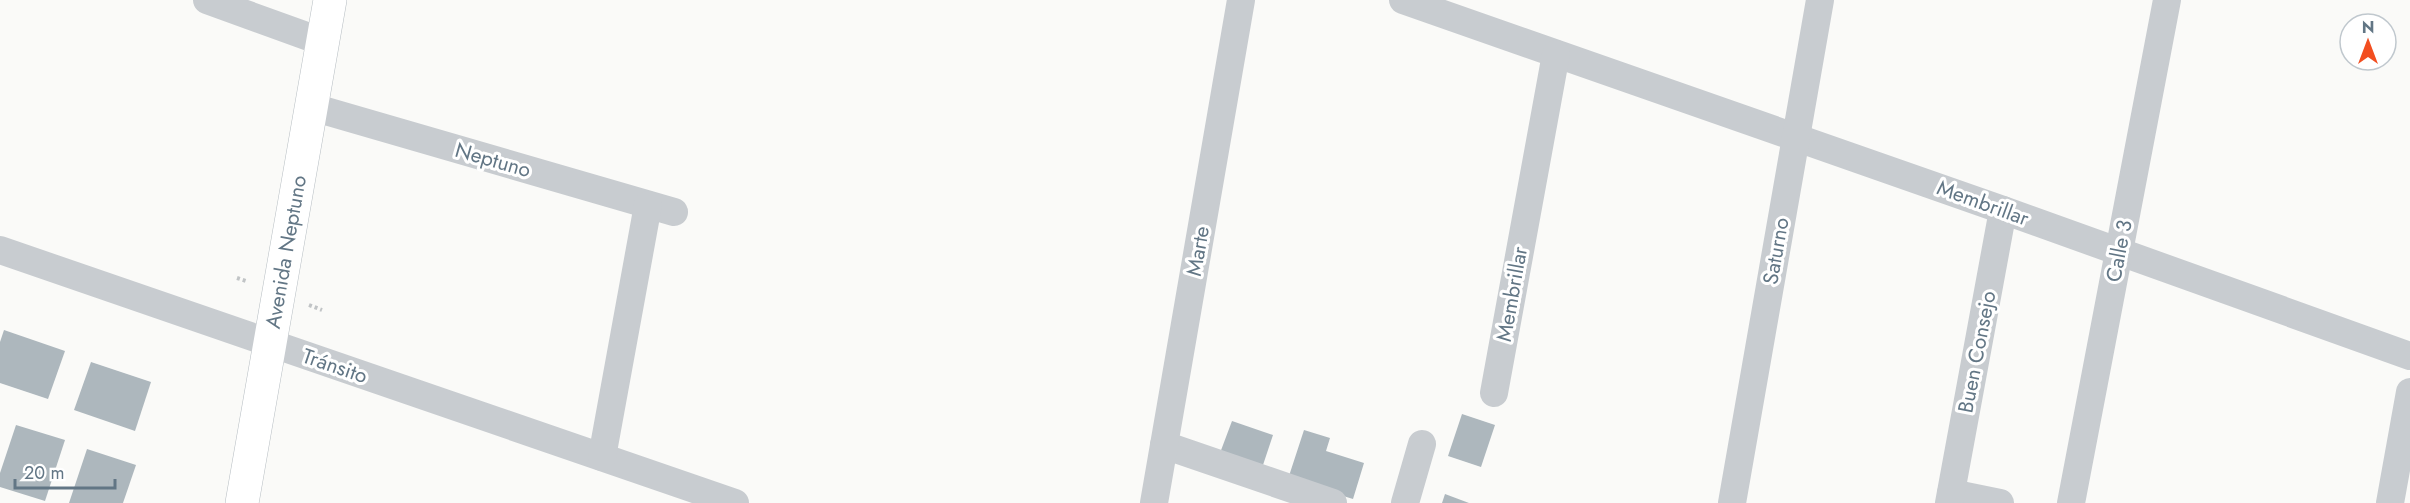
<svg xmlns="http://www.w3.org/2000/svg" width="2410" height="503" viewBox="0 0 2410 503" font-family="Jost,sans-serif">
<rect width="100%" height="100%" fill="#fafaf8"/>
<!-- building -->
<g fill="#adb7bd">
<path d="M 4,330 L 65,351 L 48,399 L 0,383 L 0,342 Z"/>
<path d="M 91,362 L 151,382 L 135,431 L 74,410 Z"/>
<path d="M 1462,414 L 1495,425 L 1481,467 L 1448,456 Z"/>
<path d="M 1232,421 L 1273,435 L 1262,468 L 1220,453 Z"/>
<path d="M 16,425 L 65,440 L 45,501 L 0,487 L 0,473 Z"/>
<path d="M 1304,430 L 1330,438 L 1326,451 L 1364,463 L 1353,499 L 1288,479 Z"/>
<path d="M 87,449 L 136,465 L 123,503 L 69,503 Z"/>
<path d="M 1445,494 L 1469,503 L 1442,503 Z"/>
</g>
<g fill="none" stroke-linecap="round" stroke-linejoin="round">
<!-- secondary casing -->
<g stroke="#b7bec3" stroke-width="34">
<g id="secondary">
<path id="s1" d="M 242,503 L 330,0"/>
</g>
</g>
<!-- path -->
<g stroke="#c1c4c6" stroke-width="4" stroke-dasharray="3 3" stroke-linecap="butt">
<path d="M 237,278 L 246,281"/>
<path d="M 309,305 L 322,310"/>
</g>
<!-- street -->
<g stroke="#c8ccd0" stroke-width="28">
<path d="M 207,0 L 323,42"/>
<path d="M 1403,0 L 2003,210 L 2410,356"/>
<path d="M 312,107 L 674,212"/>
<path d="M 0,250 L 735,503"/>
<path d="M 1494,393 L 1556,54"/>
<path d="M 1164,445 L 1333,503"/>
<path d="M 602,457 L 648,205"/>
<path d="M 1951,493 L 2000,503"/>
<path d="M 1154,503 L 1241,0"/>
<path d="M 1405,503 L 1422,444"/>
<path d="M 1732,503 L 1820,0"/>
<path d="M 1949,503 L 2003,210"/>
<path d="M 2071,503 L 2167,0"/>
<path d="M 2390,503 L 2410,392"/>
</g>
<!-- secondary -->
<use href="#secondary" stroke="#fff" stroke-width="33"/>
</g>
<g text-anchor="middle" dominant-baseline="central" stroke-width="6" stroke-linejoin="round" paint-order="stroke">
<!-- street labels -->
<g font-size="21" fill="#627685" stroke="#fff">
<text transform="translate(493 160) rotate(16)">Neptuno</text>
<text transform="translate(1983 203) rotate(20)">Membrillar</text>
<text transform="translate(1198 251) rotate(-80)">Marte</text>
<text transform="translate(1776 251) rotate(-80)">Saturno</text>
<text transform="translate(2119 251) rotate(-79)">Calle 3</text>
<text stroke="none"><textPath href="#s1" startOffset="255">Avenida Neptuno</textPath></text>
<text transform="translate(1512 294) rotate(-80)">Membrillar</text>
<text transform="translate(1977 352) rotate(-79)">Buen Consejo</text>
<text transform="translate(335 366) rotate(19)">Tránsito</text>
</g>
</g>
<!-- north arrow -->
<g transform="translate(2368 42)"><circle r="28" fill="#ffffff" stroke="#c0c8ce" stroke-width="1.5"/>
<path d="M0-4.5L10 22L0 15L-10 22Z" fill="#f24e20"/>
<text y="-9" font-size="16" font-weight="bold" text-anchor="middle" fill="#627685">N</text>
</g>
<!-- scale -->
<path d="M15 479v9h100v-9" fill="none" stroke="#627685" stroke-width="3"/>
<text x="24" y="479" font-size="18" fill="#627685" stroke="#ffffff" stroke-width="4.5" paint-order="stroke">20 m</text>
</svg>
